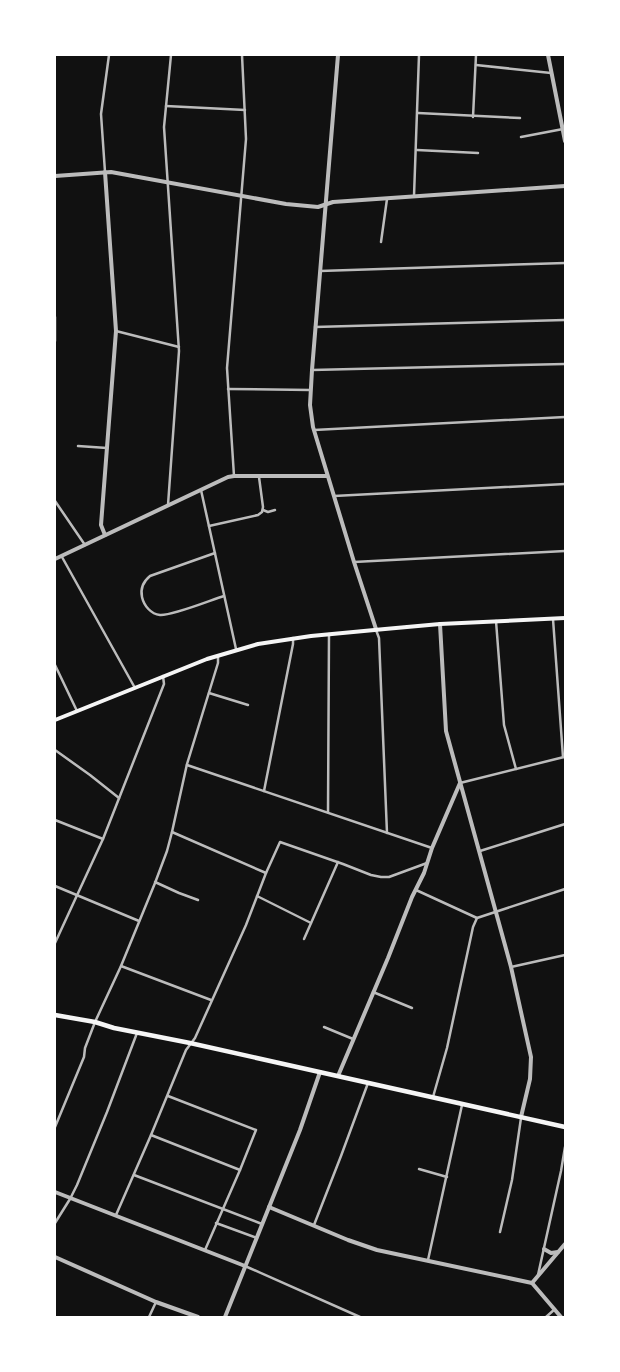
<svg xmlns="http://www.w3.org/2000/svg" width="620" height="1372" viewBox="0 0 620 1372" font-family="Montserrat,sans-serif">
<rect width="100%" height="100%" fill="#111"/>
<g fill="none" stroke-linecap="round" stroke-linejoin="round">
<!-- minor -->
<g stroke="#bcbcbc" stroke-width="2.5">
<path d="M 476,65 L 551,73"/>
<path d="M 166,106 L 245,110"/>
<path d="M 418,113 L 520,118"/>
<path d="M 473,117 L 476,55"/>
<path d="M 521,137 L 563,129"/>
<path d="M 417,150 L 478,153"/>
<path d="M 105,172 L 101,114 L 109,55"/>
<path d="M 414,196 L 419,55"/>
<path d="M 381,242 L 387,199"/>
<path d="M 320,271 L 565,263"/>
<path d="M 55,317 L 55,341"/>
<path d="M 315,327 L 565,320"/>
<path d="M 116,331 L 179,347"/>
<path d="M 312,370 L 565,364"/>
<path d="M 228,389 L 310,390"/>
<path d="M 314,430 L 565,417"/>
<path d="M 78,446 L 107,448"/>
<path d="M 234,476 L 227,368 L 246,139 L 242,55"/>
<path d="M 201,490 L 236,649"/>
<path d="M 334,496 L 565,484"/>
<path d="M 55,501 L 85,545"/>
<path d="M 168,505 L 179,351 L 164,127 L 171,55"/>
<path d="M 263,510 L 268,512 L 275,510"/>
<path d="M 209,526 L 258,515 L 262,512 L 263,507 L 259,477"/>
<path d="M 215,553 L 150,576 C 144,581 140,588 142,597 C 144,606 151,614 160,615 C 172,616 211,600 224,596"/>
<path d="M 62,557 L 135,688"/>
<path d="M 354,562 L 565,551"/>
<path d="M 553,619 L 563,757"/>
<path d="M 496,621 L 504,725 L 516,769"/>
<path d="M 376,630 L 379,638 L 387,833"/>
<path d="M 55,665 L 77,711"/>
<path d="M 209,693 L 248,705"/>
<path d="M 55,750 L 90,775 L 119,798"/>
<path d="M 187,765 L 432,848"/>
<path d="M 460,783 L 564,757"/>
<path d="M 264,791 L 293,644 L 293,638"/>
<path d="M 328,812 L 329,634"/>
<path d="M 55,820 L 103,839"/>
<path d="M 172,832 L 266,873"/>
<path d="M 480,851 L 565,824"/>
<path d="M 155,882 L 179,893 L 198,900"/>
<path d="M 55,886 L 139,921"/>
<path d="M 416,890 L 477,918"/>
<path d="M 257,896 L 311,923"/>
<path d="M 304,939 L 338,862"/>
<path d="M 55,943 L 103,839 L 164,684 L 163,676"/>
<path d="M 121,966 L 211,1000"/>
<path d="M 511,967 L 565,955"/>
<path d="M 373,992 L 412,1008"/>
<path d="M 324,1027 L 353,1039"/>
<path d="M 168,1096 L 256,1130 L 240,1170 L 205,1250"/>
<path d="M 433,1097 L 447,1048 L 473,927 L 477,918 L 565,889"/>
<path d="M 55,1127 L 84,1057 L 85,1048 L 95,1022 L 121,966 L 155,883 L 167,851 L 172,832 L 187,764 L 218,663 L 218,656"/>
<path d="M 151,1135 L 240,1170"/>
<path d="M 419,1169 L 447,1177"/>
<path d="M 134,1175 L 262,1224"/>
<path d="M 116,1215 L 151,1135 L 186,1050 L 195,1038 L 246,925 L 266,873 L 280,842 L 343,864 L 371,875 L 381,877 L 389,877 L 427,863"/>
<path d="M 55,1223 L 70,1199 L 77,1185 L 107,1112 L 137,1033"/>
<path d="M 216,1223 L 257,1238"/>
<path d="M 314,1225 L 341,1156 L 368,1083"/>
<path d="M 500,1232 L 512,1180 L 521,1118"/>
<path d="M 428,1260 L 462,1105"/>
<path d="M 245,1266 L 360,1317"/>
<path d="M 538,1275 L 561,1171 L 565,1147"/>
<path d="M 149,1317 L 156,1302"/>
<path d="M 546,1317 L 555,1309"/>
</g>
<!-- tertiary -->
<g stroke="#bcbcbc" stroke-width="4">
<path d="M 338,55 L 312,370 L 310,405 L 313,427 L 354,562 L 376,629"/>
<path d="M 548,55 L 565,141"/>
<path d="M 55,176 L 111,172 L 286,204 L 318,207 L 333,202 L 565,186"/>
<path d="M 105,535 L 101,525 L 116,331 L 105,172"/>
<path d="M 55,559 L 228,477 L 234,476 L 327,476"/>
<path d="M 440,624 L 446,731 L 511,967 L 531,1057 L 530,1079 L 521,1117"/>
<path d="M 338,1076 L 388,958 L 412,897 L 424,873 L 432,848 L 460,783"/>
<path d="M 55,1192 L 245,1266"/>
<path d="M 269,1207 L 348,1240 L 377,1250 L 532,1283 L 561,1317"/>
<path d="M 544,1249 L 551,1253 L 558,1252"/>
<path d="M 55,1257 L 156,1302 L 198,1317"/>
<path d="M 532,1283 L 565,1244"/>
<path d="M 225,1317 L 300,1130 L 320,1072"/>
</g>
<!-- secondary -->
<path stroke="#f5f5f5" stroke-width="4" d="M 55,720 L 207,659 L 258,644 L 311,636 L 385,629 L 440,624 L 565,618"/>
<!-- primary -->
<path stroke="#f5f5f5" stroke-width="4.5" d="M 55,1015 L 95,1022 L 114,1028 L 190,1043 L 565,1127"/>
</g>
<!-- border -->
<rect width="620" height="1372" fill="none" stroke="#ffffff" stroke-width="112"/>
</svg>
